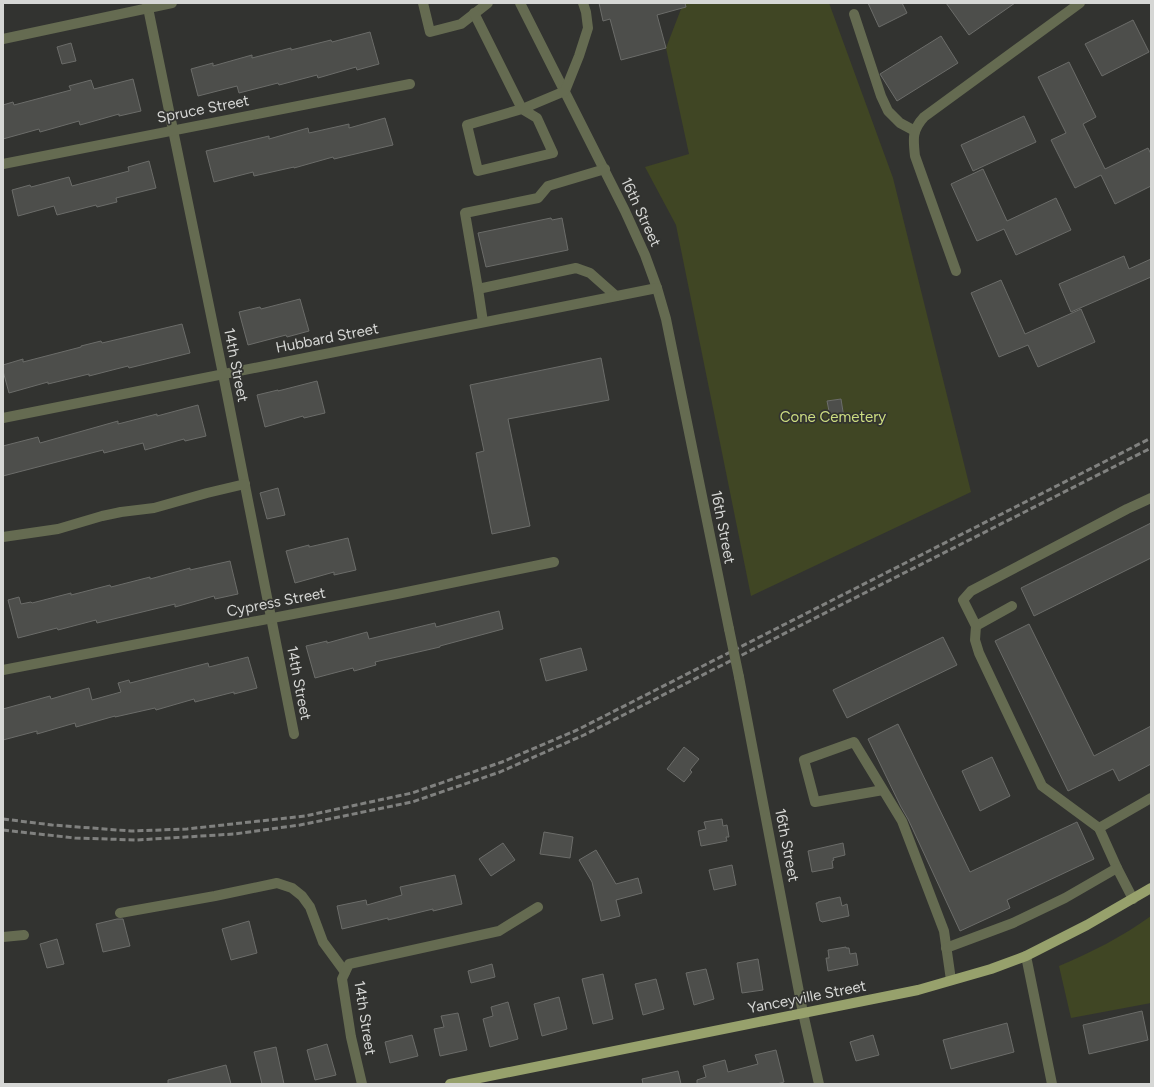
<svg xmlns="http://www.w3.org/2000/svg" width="1154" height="1087" viewBox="0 0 1154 1087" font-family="Figtree,sans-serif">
<rect width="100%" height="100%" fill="#323330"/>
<!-- green -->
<g fill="#404624">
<path d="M 679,3 L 829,3 L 893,178 L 971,492 L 751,596 L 676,225 L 645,167 L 689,154 L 666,48 L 681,9 Z"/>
<path d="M 1151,916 L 1151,1003 L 1071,1018 L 1059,966 C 1092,952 1122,937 1151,916 Z"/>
</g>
<!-- building -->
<g fill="#4d4e4b" stroke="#6b6c69">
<path d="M 599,3 L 685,3 L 686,7 L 657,15 L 666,48 L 621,60 L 610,19 L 603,21 Z"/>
<path d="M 868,3 L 902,3 L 907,13 L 879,27 Z"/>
<path d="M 946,3 L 1015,3 L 969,35 Z"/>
<path d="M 1133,20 L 1149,52 L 1102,76 L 1085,44 Z"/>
<path d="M 370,32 L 379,64 L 357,70 L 356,67 L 318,78 L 317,75 L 279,85 L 278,83 L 239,93 L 237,86 L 198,96 L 191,69 L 213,63 L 213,66 L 252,55 L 252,58 L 291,48 L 291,50 L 331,40 L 332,42 Z"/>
<path d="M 941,36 L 958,63 L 897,101 L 880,74 Z"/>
<path d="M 71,43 L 76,61 L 62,64 L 57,47 Z"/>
<path d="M 1069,62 L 1096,117 L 1083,124 L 1105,169 L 1148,148 L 1151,154 L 1151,186 L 1115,204 L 1101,175 L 1075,188 L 1051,140 L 1066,133 L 1038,77 Z"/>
<path d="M 133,79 L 141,111 L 119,116 L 119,114 L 80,125 L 79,121 L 40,132 L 39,129 L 3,139 L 3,105 L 13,102 L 14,105 L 71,90 L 69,86 L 91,80 L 94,89 Z"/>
<path d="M 1024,116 L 1036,142 L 973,171 L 961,145 Z"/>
<path d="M 385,118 L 393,145 L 334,159 L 333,157 L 294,168 L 294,167 L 254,176 L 253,172 L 214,182 L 206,151 L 269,136 L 269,139 L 308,128 L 309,133 L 349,124 L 349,128 Z"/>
<path d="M 149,161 L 156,188 L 116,198 L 117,202 L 97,207 L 96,205 L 57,215 L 54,206 L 18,216 L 12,190 L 30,185 L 31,187 L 69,177 L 72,186 L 129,171 L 128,167 Z"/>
<path d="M 983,169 L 1007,221 L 1056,198 L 1071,230 L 1016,255 L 1004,229 L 977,241 L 951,184 Z"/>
<path d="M 551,218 L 552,220 L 562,218 L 568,250 L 486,267 L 478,233 Z"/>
<path d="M 1124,256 L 1129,269 L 1151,259 L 1151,277 L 1071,312 L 1059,284 Z"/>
<path d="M 1001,280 L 1025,334 L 1081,309 L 1095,342 L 1038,367 L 1028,345 L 999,357 L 971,293 Z"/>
<path d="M 300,299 L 309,331 L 287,337 L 286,335 L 248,345 L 239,312 L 260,307 L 261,309 Z"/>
<path d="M 182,324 L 190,353 L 129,368 L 128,366 L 89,376 L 89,374 L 48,384 L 48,382 L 9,393 L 3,371 L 3,365 L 23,359 L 23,362 L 81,347 L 81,346 L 101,341 L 102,343 Z"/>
<path d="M 601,358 L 609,400 L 508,419 L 530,526 L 492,534 L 476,453 L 484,451 L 470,385 Z"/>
<path d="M 317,381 L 325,413 L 304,418 L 303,416 L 265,427 L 257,395 L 278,390 L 278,391 Z"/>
<path d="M 841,399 L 844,418 L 831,421 L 827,401 Z"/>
<path d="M 198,405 L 206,436 L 185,441 L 184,439 L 145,450 L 143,443 L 104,453 L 103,450 L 3,476 L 3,446 L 38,437 L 40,443 L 118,421 L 118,424 L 157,414 L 157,416 Z"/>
<path d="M 278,488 L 285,515 L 267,519 L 260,493 Z"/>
<path d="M 1151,523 L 1151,558 L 1034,616 L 1021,588 Z"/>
<path d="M 348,538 L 356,570 L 334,575 L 334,572 L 295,583 L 286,551 L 309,545 L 309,547 Z"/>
<path d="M 230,561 L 238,594 L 215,599 L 214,596 L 175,607 L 175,604 L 97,623 L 96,620 L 58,630 L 57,628 L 18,638 L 8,600 L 19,597 L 21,604 L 31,602 L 32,603 L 71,593 L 71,595 L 110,585 L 111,587 L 150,577 L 150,579 L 190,568 L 190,570 Z"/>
<path d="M 499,611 L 503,629 L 440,646 L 440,647 L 375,662 L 376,665 L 354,671 L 353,668 L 315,678 L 306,646 L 327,641 L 327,643 L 367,632 L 369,639 L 435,623 L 436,627 Z"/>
<path d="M 1029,624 L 1094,756 L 1151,726 L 1151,764 L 1119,781 L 1113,769 L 1068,791 L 995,641 Z"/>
<path d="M 943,637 L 957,665 L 847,718 L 833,690 Z"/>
<path d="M 581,648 L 587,670 L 546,681 L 540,659 Z"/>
<path d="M 248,657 L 257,688 L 234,694 L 234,692 L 195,702 L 194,699 L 156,710 L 155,708 L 115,717 L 115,716 L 76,727 L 75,723 L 37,734 L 37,731 L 3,740 L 3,709 L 50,696 L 51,699 L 89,688 L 92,700 L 121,692 L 118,683 L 129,680 L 130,683 L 208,663 L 209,667 Z"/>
<path d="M 898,724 L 970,872 L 1077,822 L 1094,859 L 1007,900 L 1010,908 L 960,931 L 908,819 L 901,807 L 868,739 Z"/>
<path d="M 684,747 L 699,759 L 690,770 L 692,772 L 684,782 L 667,769 Z"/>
<path d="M 992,757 L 1010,796 L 980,811 L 962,771 Z"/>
<path d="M 722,819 L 723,826 L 727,825 L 729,837 L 726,837 L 727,841 L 701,846 L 698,831 L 706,829 L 704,822 Z"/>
<path d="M 544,832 L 573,837 L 570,858 L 540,854 Z"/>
<path d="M 503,843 L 515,860 L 491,876 L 479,859 Z"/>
<path d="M 843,843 L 845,855 L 833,858 L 834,860 L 832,861 L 833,868 L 812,872 L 808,851 Z"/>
<path d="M 596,850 L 616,884 L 638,878 L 642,893 L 616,900 L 620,916 L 601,921 L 592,882 L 579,860 Z"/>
<path d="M 732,865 L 736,885 L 714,890 L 709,870 Z"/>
<path d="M 455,875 L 462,904 L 433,911 L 433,909 L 388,920 L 388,918 L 342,929 L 337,906 L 366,900 L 367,905 L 402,895 L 400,887 Z"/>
<path d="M 840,897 L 842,906 L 847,904 L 849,916 L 822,922 L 821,921 L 820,921 L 816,903 L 818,903 L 818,902 Z"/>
<path d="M 117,919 L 123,919 L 130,946 L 103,952 L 96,924 Z"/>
<path d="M 249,921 L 257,953 L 231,960 L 222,929 Z"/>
<path d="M 57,939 L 64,964 L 47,968 L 40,944 Z"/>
<path d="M 846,947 L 846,948 L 849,948 L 850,954 L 856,953 L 858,965 L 828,971 L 826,958 L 829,958 L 828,950 Z"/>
<path d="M 758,959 L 763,990 L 742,993 L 737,963 Z"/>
<path d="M 492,964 L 495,977 L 471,983 L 468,971 Z"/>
<path d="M 706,969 L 714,999 L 694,1005 L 686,973 Z"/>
<path d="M 603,974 L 613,1019 L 593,1024 L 582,979 Z"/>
<path d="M 656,979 L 664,1009 L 643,1015 L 635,984 Z"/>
<path d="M 559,997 L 567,1029 L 542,1036 L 534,1004 Z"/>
<path d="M 508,1002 L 518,1039 L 490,1047 L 483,1019 L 493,1016 L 491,1007 Z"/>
<path d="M 1142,1011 L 1148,1040 L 1089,1054 L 1083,1025 Z"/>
<path d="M 458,1013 L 467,1050 L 440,1056 L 434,1029 L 444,1027 L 441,1016 Z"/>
<path d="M 1007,1023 L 1014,1052 L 951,1069 L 943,1040 Z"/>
<path d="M 412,1035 L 418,1056 L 390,1063 L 385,1042 Z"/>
<path d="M 873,1035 L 879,1055 L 856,1061 L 850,1042 Z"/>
<path d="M 327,1044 L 336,1075 L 315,1080 L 307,1050 Z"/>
<path d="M 276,1047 L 284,1084 L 262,1084 L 254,1052 Z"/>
<path d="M 776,1050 L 784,1082 L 777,1084 L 697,1084 L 697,1080 L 706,1077 L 703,1066 L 725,1060 L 728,1072 L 758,1064 L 755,1055 Z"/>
<path d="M 226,1065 L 231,1084 L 168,1084 L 168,1080 Z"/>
<path d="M 678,1071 L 681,1084 L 643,1084 L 642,1079 Z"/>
</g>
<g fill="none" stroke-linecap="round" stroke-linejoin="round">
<!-- minor -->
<g stroke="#656b51" stroke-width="10">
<path d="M 147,3 L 223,374 L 294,734"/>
<path d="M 423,3 L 430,32 L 461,24 L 488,3"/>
<path d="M 520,3 L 625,211 L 645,255 L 657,288 L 666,319 L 729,629"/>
<path d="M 474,13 L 522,109 L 537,118 L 553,153 L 478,171 L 467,125 L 522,109 L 565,91 L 579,56 L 588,28 L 586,12 L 583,3"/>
<path d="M 854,14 L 881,96 L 888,111 L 900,123 L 915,131"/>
<path d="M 3,39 L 172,3"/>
<path d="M 3,164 L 410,84"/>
<path d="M 605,169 L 548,186 L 538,198 L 465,213 L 478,289 L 576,268 L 590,273 L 616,296"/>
<path d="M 956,271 L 915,156 C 913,139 912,130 924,117 L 1080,3"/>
<path d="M 478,289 L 483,322"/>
<path d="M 3,418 L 657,288"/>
<path d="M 3,537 L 58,529 L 102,516 L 121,512 L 154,508 L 207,493 L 245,484"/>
<path d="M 1012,606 L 976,626 L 975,640 L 979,653 L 1042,786 L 1099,828"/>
<path d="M 976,626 L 963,600 L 971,591 L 1127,509 L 1151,498"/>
<path d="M 3,670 L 397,594 L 554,562"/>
<path d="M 739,677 L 803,1013 L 819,1084"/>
<path d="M 883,790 L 815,802 L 804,760 L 854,742 L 902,821 L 944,931 L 951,980"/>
<path d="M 1133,899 L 1117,868 L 1099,828 L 1151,798"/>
<path d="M 120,913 L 215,896 L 277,883 L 292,888 L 302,896 L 310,907 L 323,942 L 345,972"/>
<path d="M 3,937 L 24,935"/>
<path d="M 946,948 L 1013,923 L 1065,898 L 1117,868"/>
<path d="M 1026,956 L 1052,1084"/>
<path d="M 362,1084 L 351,1037 L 342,979 L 349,964 L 499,931 L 538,907"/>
</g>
<!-- major -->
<path stroke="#97a16c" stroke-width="10" d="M 450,1084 L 918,990 L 991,969 L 1026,956 L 1087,925 L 1151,888"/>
<!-- rail -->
<g stroke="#80817f" stroke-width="3" stroke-dasharray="6 3" stroke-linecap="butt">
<path d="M 3,819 L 52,825 L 131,831 L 187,829 L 305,816 L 412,793 L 502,762 L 577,730 L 1151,438"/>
<path d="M 3,830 L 75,838 L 137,840 L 234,834 L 300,825 L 412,802 L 500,772 L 584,735 L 1151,448"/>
</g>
<!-- minor-bridge -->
<path stroke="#656b51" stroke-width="10" d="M 729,629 L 739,677"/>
</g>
<g text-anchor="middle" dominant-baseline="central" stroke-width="3.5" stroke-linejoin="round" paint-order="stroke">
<!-- street labels -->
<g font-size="15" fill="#d6d7d5" stroke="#323330">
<text transform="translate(203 109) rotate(-11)">Spruce Street</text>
<text transform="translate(641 212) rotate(65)">16th Street</text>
<text transform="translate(327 338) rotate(-11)">Hubbard Street</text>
<text transform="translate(236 365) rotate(79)">14th Street</text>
<text transform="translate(723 527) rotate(79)">16th Street</text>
<text transform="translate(276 602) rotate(-11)">Cypress Street</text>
<text transform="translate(299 683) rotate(79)">14th Street</text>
<text transform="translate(787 845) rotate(79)">16th Street</text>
<text transform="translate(807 997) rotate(-11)">Yanceyville Street</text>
<text transform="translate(365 1018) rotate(81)">14th Street</text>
</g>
<!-- park labels -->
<g font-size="15" fill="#cddd81" stroke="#323330">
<text x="833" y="417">Cone Cemetery</text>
</g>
</g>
<!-- border -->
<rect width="1154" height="1087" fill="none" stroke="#d6d7d5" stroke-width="8"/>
</svg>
